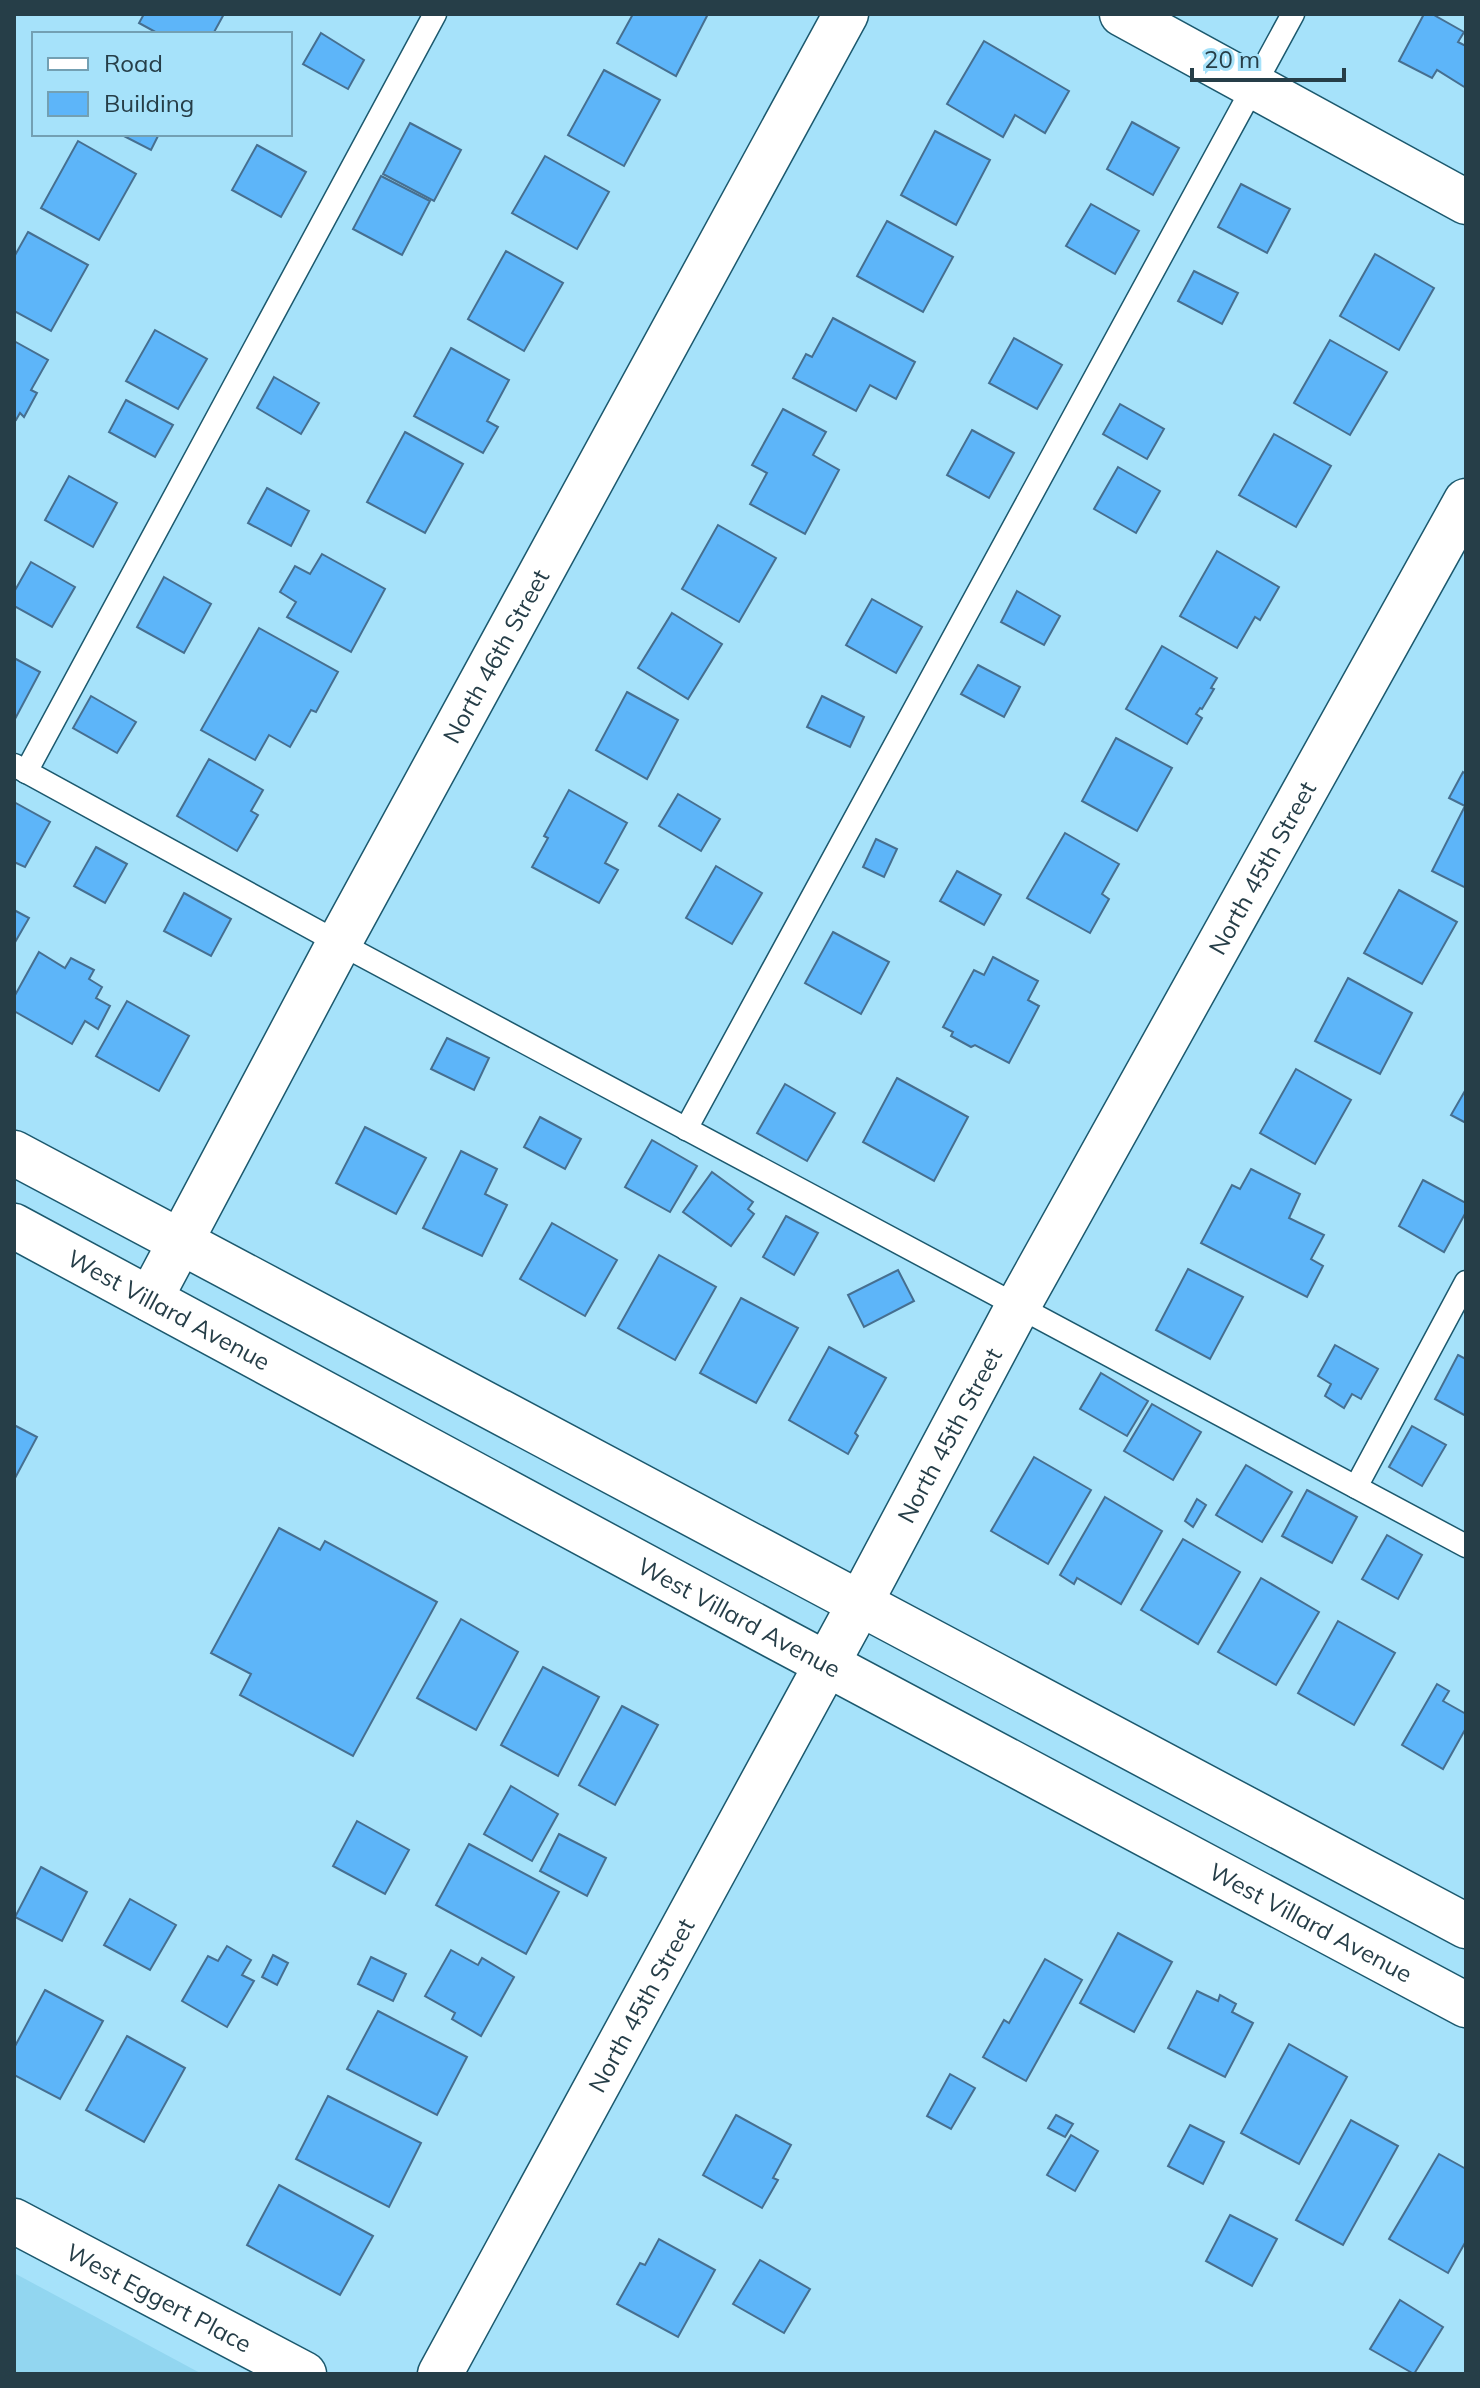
<svg xmlns="http://www.w3.org/2000/svg" width="1480" height="2388" viewBox="0 0 1480 2388" font-family="Mulish,sans-serif">
<rect width="100%" height="100%" fill="#a6e2fa"/>
<!-- built -->
<path fill="#92d6f0" d="M 14,2273 L 202,2374 L 14,2374 Z"/>
<!-- building -->
<g fill="#5db5f9" stroke="#466f90" stroke-width="2">
<path d="M 144,14 L 224,14 L 213,34 L 159,34 L 139,23 Z"/>
<path d="M 633,14 L 708,14 L 676,76 L 617,43 Z"/>
<path d="M 1424,14 L 1432,14 L 1464,32 L 1458,42 L 1466,46 L 1466,88 L 1437,70 L 1432,78 L 1399,61 Z"/>
<path d="M 321,33 L 364,60 L 348,89 L 303,64 Z"/>
<path d="M 984,41 L 1069,91 L 1045,133 L 1015,115 L 1003,137 L 947,104 Z"/>
<path d="M 604,70 L 660,100 L 624,166 L 568,135 Z"/>
<path d="M 1132,122 L 1179,148 L 1153,195 L 1107,169 Z"/>
<path d="M 410,123 L 461,150 L 434,201 L 383,174 Z"/>
<path d="M 935,131 L 990,160 L 956,225 L 901,195 Z"/>
<path d="M 120,134 L 159,134 L 151,150 Z"/>
<path d="M 78,141 L 136,174 L 99,240 L 41,208 Z"/>
<path d="M 257,145 L 306,172 L 281,217 L 232,190 Z"/>
<path d="M 545,156 L 609,192 L 577,249 L 512,213 Z"/>
<path d="M 381,176 L 430,201 L 402,255 L 353,229 Z"/>
<path d="M 1241,184 L 1290,209 L 1267,253 L 1218,227 Z"/>
<path d="M 1091,204 L 1139,231 L 1115,274 L 1066,246 Z"/>
<path d="M 887,221 L 953,257 L 923,312 L 857,276 Z"/>
<path d="M 28,232 L 88,265 L 51,331 L 14,311 L 14,257 Z"/>
<path d="M 506,251 L 563,283 L 524,351 L 468,319 Z"/>
<path d="M 1375,254 L 1434,288 L 1399,350 L 1340,316 Z"/>
<path d="M 1194,271 L 1238,293 L 1222,324 L 1178,301 Z"/>
<path d="M 833,318 L 915,362 L 896,399 L 870,385 L 856,411 L 793,378 L 806,354 L 812,357 Z"/>
<path d="M 155,330 L 207,359 L 178,409 L 126,381 Z"/>
<path d="M 1014,338 L 1062,365 L 1037,409 L 989,383 Z"/>
<path d="M 1330,340 L 1387,372 L 1350,435 L 1294,403 Z"/>
<path d="M 14,341 L 48,360 L 31,390 L 37,393 L 24,417 L 20,413 L 16,420 L 14,419 Z"/>
<path d="M 451,348 L 509,380 L 487,421 L 498,427 L 483,453 L 414,416 Z"/>
<path d="M 274,377 L 319,403 L 301,434 L 257,408 Z"/>
<path d="M 126,400 L 173,425 L 155,457 L 109,432 Z"/>
<path d="M 1120,404 L 1164,429 L 1147,459 L 1103,434 Z"/>
<path d="M 783,409 L 826,432 L 813,455 L 839,470 L 805,534 L 750,504 L 767,473 L 752,465 Z"/>
<path d="M 972,430 L 1014,453 L 989,498 L 947,475 Z"/>
<path d="M 405,432 L 463,464 L 425,533 L 367,502 Z"/>
<path d="M 1274,434 L 1331,466 L 1296,527 L 1239,495 Z"/>
<path d="M 1118,467 L 1160,491 L 1136,533 L 1094,509 Z"/>
<path d="M 69,476 L 117,503 L 93,547 L 45,520 Z"/>
<path d="M 267,488 L 309,511 L 291,546 L 248,523 Z"/>
<path d="M 718,525 L 776,558 L 739,622 L 682,589 Z"/>
<path d="M 1217,551 L 1279,587 L 1260,620 L 1255,617 L 1237,648 L 1180,616 Z"/>
<path d="M 322,554 L 385,589 L 351,652 L 287,617 L 296,602 L 280,592 L 295,566 L 310,574 Z"/>
<path d="M 31,562 L 75,587 L 52,627 L 14,606 L 14,592 Z"/>
<path d="M 164,577 L 211,604 L 184,653 L 137,627 Z"/>
<path d="M 1017,591 L 1060,616 L 1044,645 L 1001,622 Z"/>
<path d="M 872,599 L 922,627 L 896,673 L 846,645 Z"/>
<path d="M 672,613 L 722,644 L 688,699 L 638,668 Z"/>
<path d="M 259,628 L 338,672 L 316,712 L 311,710 L 290,747 L 269,735 L 255,760 L 201,730 Z"/>
<path d="M 1162,646 L 1217,678 L 1211,688 L 1214,689 L 1202,709 L 1200,708 L 1196,714 L 1202,718 L 1187,744 L 1126,709 Z"/>
<path d="M 14,658 L 40,672 L 15,719 L 14,719 Z"/>
<path d="M 978,665 L 1020,687 L 1004,717 L 961,694 Z"/>
<path d="M 627,692 L 678,720 L 647,779 L 596,750 Z"/>
<path d="M 91,696 L 136,722 L 117,753 L 73,728 Z"/>
<path d="M 822,696 L 864,717 L 850,747 L 807,727 Z"/>
<path d="M 1116,738 L 1172,768 L 1137,831 L 1082,801 Z"/>
<path d="M 209,759 L 263,790 L 251,811 L 258,815 L 237,851 L 177,816 Z"/>
<path d="M 1463,772 L 1466,774 L 1466,888 L 1432,871 L 1465,806 L 1449,798 Z"/>
<path d="M 569,790 L 627,823 L 605,863 L 618,870 L 599,903 L 532,867 L 548,838 L 544,836 Z"/>
<path d="M 678,794 L 720,819 L 701,851 L 659,826 Z"/>
<path d="M 14,802 L 50,822 L 25,867 L 14,862 Z"/>
<path d="M 1065,833 L 1119,864 L 1102,894 L 1109,899 L 1090,933 L 1027,898 Z"/>
<path d="M 876,839 L 897,849 L 884,877 L 863,867 Z"/>
<path d="M 96,847 L 127,864 L 105,903 L 74,886 Z"/>
<path d="M 716,866 L 762,893 L 732,944 L 686,918 Z"/>
<path d="M 957,871 L 1001,895 L 984,925 L 940,901 Z"/>
<path d="M 1399,890 L 1457,922 L 1422,984 L 1364,953 Z"/>
<path d="M 184,893 L 231,919 L 211,956 L 164,931 Z"/>
<path d="M 14,910 L 29,918 L 14,944 Z"/>
<path d="M 833,932 L 889,962 L 861,1014 L 805,983 Z"/>
<path d="M 39,952 L 65,968 L 71,958 L 94,970 L 89,979 L 102,987 L 96,998 L 110,1006 L 98,1029 L 85,1021 L 72,1044 L 14,1011 L 14,997 Z"/>
<path d="M 993,957 L 1038,981 L 1028,1000 L 1039,1006 L 1009,1063 L 975,1045 L 971,1047 L 951,1036 L 953,1032 L 943,1027 L 974,970 L 984,975 Z"/>
<path d="M 1348,978 L 1412,1013 L 1380,1074 L 1315,1041 Z"/>
<path d="M 127,1001 L 189,1036 L 159,1091 L 96,1056 Z"/>
<path d="M 447,1038 L 489,1058 L 474,1090 L 431,1069 Z"/>
<path d="M 1296,1069 L 1351,1100 L 1315,1164 L 1260,1133 Z"/>
<path d="M 897,1078 L 968,1117 L 934,1181 L 863,1142 Z"/>
<path d="M 785,1084 L 835,1113 L 807,1161 L 757,1133 Z"/>
<path d="M 1466,1089 L 1466,1123 L 1451,1115 Z"/>
<path d="M 540,1117 L 581,1139 L 565,1169 L 524,1147 Z"/>
<path d="M 365,1127 L 426,1158 L 396,1214 L 336,1183 Z"/>
<path d="M 652,1140 L 697,1166 L 670,1212 L 625,1187 Z"/>
<path d="M 461,1151 L 497,1169 L 485,1194 L 507,1205 L 482,1256 L 423,1228 Z"/>
<path d="M 1251,1169 L 1300,1194 L 1289,1218 L 1324,1235 L 1311,1259 L 1323,1266 L 1307,1297 L 1201,1243 L 1232,1185 L 1240,1189 Z"/>
<path d="M 712,1172 L 753,1202 L 748,1209 L 754,1214 L 731,1246 L 683,1212 Z"/>
<path d="M 1423,1180 L 1466,1203 L 1466,1212 L 1444,1252 L 1399,1226 Z"/>
<path d="M 786,1216 L 818,1233 L 794,1275 L 763,1257 Z"/>
<path d="M 552,1223 L 617,1260 L 585,1316 L 520,1279 Z"/>
<path d="M 659,1255 L 716,1287 L 675,1360 L 618,1328 Z"/>
<path d="M 1188,1269 L 1243,1297 L 1210,1359 L 1156,1330 Z"/>
<path d="M 898,1270 L 914,1301 L 864,1327 L 848,1295 Z"/>
<path d="M 741,1298 L 798,1328 L 756,1403 L 700,1373 Z"/>
<path d="M 1335,1345 L 1378,1369 L 1361,1399 L 1352,1394 L 1344,1408 L 1325,1396 L 1331,1384 L 1318,1376 Z"/>
<path d="M 829,1347 L 886,1378 L 855,1433 L 858,1436 L 848,1454 L 789,1420 Z"/>
<path d="M 1458,1355 L 1466,1359 L 1466,1416 L 1435,1399 Z"/>
<path d="M 1101,1373 L 1148,1401 L 1127,1436 L 1080,1409 Z"/>
<path d="M 1152,1404 L 1201,1432 L 1173,1480 L 1124,1451 Z"/>
<path d="M 14,1425 L 37,1437 L 14,1480 Z"/>
<path d="M 1412,1426 L 1446,1445 L 1422,1486 L 1389,1467 Z"/>
<path d="M 1034,1457 L 1091,1490 L 1048,1564 L 991,1531 Z"/>
<path d="M 1246,1465 L 1292,1492 L 1262,1542 L 1216,1515 Z"/>
<path d="M 1307,1490 L 1357,1517 L 1332,1563 L 1282,1536 Z"/>
<path d="M 1105,1497 L 1162,1531 L 1121,1604 L 1077,1578 L 1074,1584 L 1060,1575 Z"/>
<path d="M 1197,1499 L 1206,1505 L 1193,1527 L 1185,1521 Z"/>
<path d="M 279,1528 L 320,1550 L 325,1541 L 437,1602 L 353,1756 L 240,1695 L 251,1674 L 211,1653 Z"/>
<path d="M 1387,1535 L 1422,1555 L 1398,1599 L 1362,1579 Z"/>
<path d="M 1183,1539 L 1240,1572 L 1198,1644 L 1141,1610 Z"/>
<path d="M 1261,1578 L 1319,1612 L 1276,1685 L 1218,1652 Z"/>
<path d="M 461,1619 L 518,1652 L 476,1730 L 417,1698 Z"/>
<path d="M 1338,1621 L 1395,1653 L 1354,1725 L 1298,1693 Z"/>
<path d="M 543,1667 L 599,1697 L 558,1776 L 501,1745 Z"/>
<path d="M 1437,1684 L 1449,1691 L 1443,1701 L 1466,1714 L 1466,1728 L 1443,1769 L 1402,1745 Z"/>
<path d="M 622,1706 L 658,1725 L 615,1805 L 579,1785 Z"/>
<path d="M 511,1786 L 558,1814 L 532,1861 L 484,1834 Z"/>
<path d="M 357,1821 L 409,1850 L 385,1894 L 333,1866 Z"/>
<path d="M 559,1834 L 606,1858 L 587,1896 L 540,1871 Z"/>
<path d="M 469,1844 L 559,1892 L 526,1954 L 436,1905 Z"/>
<path d="M 41,1867 L 87,1892 L 62,1941 L 15,1917 Z"/>
<path d="M 130,1899 L 176,1925 L 150,1970 L 104,1945 Z"/>
<path d="M 1118,1933 L 1172,1962 L 1134,2032 L 1080,2003 Z"/>
<path d="M 227,1946 L 251,1960 L 242,1975 L 254,1981 L 227,2027 L 182,2001 L 208,1956 L 218,1961 Z"/>
<path d="M 451,1950 L 478,1965 L 482,1958 L 514,1977 L 481,2036 L 452,2019 L 455,2013 L 425,1996 Z"/>
<path d="M 273,1955 L 288,1963 L 277,1985 L 262,1977 Z"/>
<path d="M 371,1957 L 406,1974 L 393,2001 L 358,1984 Z"/>
<path d="M 1045,1959 L 1082,1980 L 1026,2081 L 983,2057 L 1004,2020 L 1009,2023 Z"/>
<path d="M 45,1990 L 103,2021 L 60,2099 L 14,2075 L 14,2048 Z"/>
<path d="M 1197,1991 L 1218,2001 L 1220,1995 L 1236,2004 L 1232,2012 L 1253,2023 L 1225,2077 L 1168,2048 Z"/>
<path d="M 378,2011 L 467,2057 L 437,2115 L 347,2069 Z"/>
<path d="M 127,2036 L 185,2068 L 144,2142 L 86,2110 Z"/>
<path d="M 1289,2044 L 1347,2077 L 1299,2164 L 1241,2133 Z"/>
<path d="M 950,2074 L 975,2088 L 951,2129 L 927,2116 Z"/>
<path d="M 328,2096 L 421,2143 L 389,2207 L 296,2159 Z"/>
<path d="M 736,2115 L 791,2145 L 773,2178 L 778,2180 L 762,2208 L 703,2175 Z"/>
<path d="M 1056,2115 L 1073,2124 L 1065,2137 L 1048,2128 Z"/>
<path d="M 1351,2120 L 1398,2146 L 1343,2245 L 1296,2220 Z"/>
<path d="M 1190,2125 L 1224,2142 L 1203,2184 L 1168,2166 Z"/>
<path d="M 1071,2135 L 1098,2151 L 1075,2191 L 1047,2175 Z"/>
<path d="M 1439,2154 L 1466,2169 L 1466,2241 L 1448,2273 L 1389,2239 Z"/>
<path d="M 279,2185 L 373,2236 L 340,2295 L 247,2245 Z"/>
<path d="M 1230,2215 L 1277,2239 L 1252,2286 L 1206,2261 Z"/>
<path d="M 659,2239 L 715,2270 L 678,2337 L 617,2304 L 640,2263 L 645,2265 Z"/>
<path d="M 760,2260 L 810,2289 L 784,2333 L 733,2304 Z"/>
<path d="M 1400,2300 L 1443,2327 L 1414,2374 L 1370,2349 Z"/>
</g>
<g fill="none" stroke-linecap="round" stroke-linejoin="round">
<!-- service casing -->
<g stroke="#1c596e" stroke-width="25">
<g id="service">
<path d="M 14,765 L 339,943 L 1466,1546"/>
<path d="M 26,772 L 435,14"/>
<path d="M 686,1129 L 1293,14"/>
<path d="M 1356,1487 L 1466,1282"/>
</g>
</g>
<!-- minor casing -->
<g stroke="#1c596e" stroke-width="47">
<g id="minor">
<path d="M 1122,14 L 1466,202"/>
<path id="s1" d="M 150,1299 L 339,943 L 846,14"/>
<path id="s2" d="M 14,2221 L 304,2374"/>
<path id="s3" d="M 440,2374 L 860,1603 L 1018,1306 L 1466,501"/>
</g>
</g>
<!-- tertiary casing -->
<g stroke="#1c596e" stroke-width="47">
<g id="tertiary">
<path d="M 14,1153 L 1466,1926"/>
<path id="s4" d="M 14,1226 L 774,1636 L 1466,2005"/>
</g>
</g>
<!-- service -->
<use href="#service" stroke="#fff" stroke-width="22"/>
<!-- minor -->
<use href="#minor" stroke="#fff" stroke-width="44"/>
<!-- tertiary -->
<use href="#tertiary" stroke="#fff" stroke-width="44"/>
</g>
<g text-anchor="middle" dominant-baseline="central" stroke-width="7" stroke-linejoin="round" paint-order="stroke">
<!-- street labels -->
<g font-size="24" fill="#263e48" stroke="#a6e2fa">
<text stroke="none"><textPath href="#s1" startOffset="730">North 46th Street</textPath></text>
<text stroke="none"><textPath href="#s3" startOffset="1716">North 45th Street</textPath></text>
<text stroke="none"><textPath href="#s4" startOffset="176">West Villard Avenue</textPath></text>
<text stroke="none"><textPath href="#s3" startOffset="1068">North 45th Street</textPath></text>
<text stroke="none"><textPath href="#s4" startOffset="824">West Villard Avenue</textPath></text>
<text stroke="none"><textPath href="#s4" startOffset="1472">West Villard Avenue</textPath></text>
<text stroke="none"><textPath href="#s3" startOffset="420">North 45th Street</textPath></text>
<text stroke="none"><textPath href="#s2" startOffset="164">West Eggert Place</textPath></text>
</g>
</g>
<!-- border -->
<rect width="1480" height="2388" fill="none" stroke="#263e48" stroke-width="32"/>
<!-- legend -->
<rect x="32" y="32" width="260" height="104" fill="#a6e2fa" stroke="#73a0b3" stroke-width="2"/>
<rect x="48" y="58" width="40" height="12" fill="#ffffff" stroke="#73a0b3" stroke-width="2"/>
<text x="104" y="72" font-size="24" fill="#263e48">Road</text>
<rect x="48" y="92" width="40" height="24" fill="#5db5f9" stroke="#73a0b3" stroke-width="2"/>
<text x="104" y="112" font-size="24" fill="#263e48">Building</text>
<!-- scale -->
<path d="M1192 68v12h152v-12" fill="none" stroke="#263e48" stroke-width="4"/>
<text x="1204" y="68" font-size="24" fill="#263e48" stroke="#a6e2fa" stroke-width="6" paint-order="stroke">20 m</text>
</svg>
